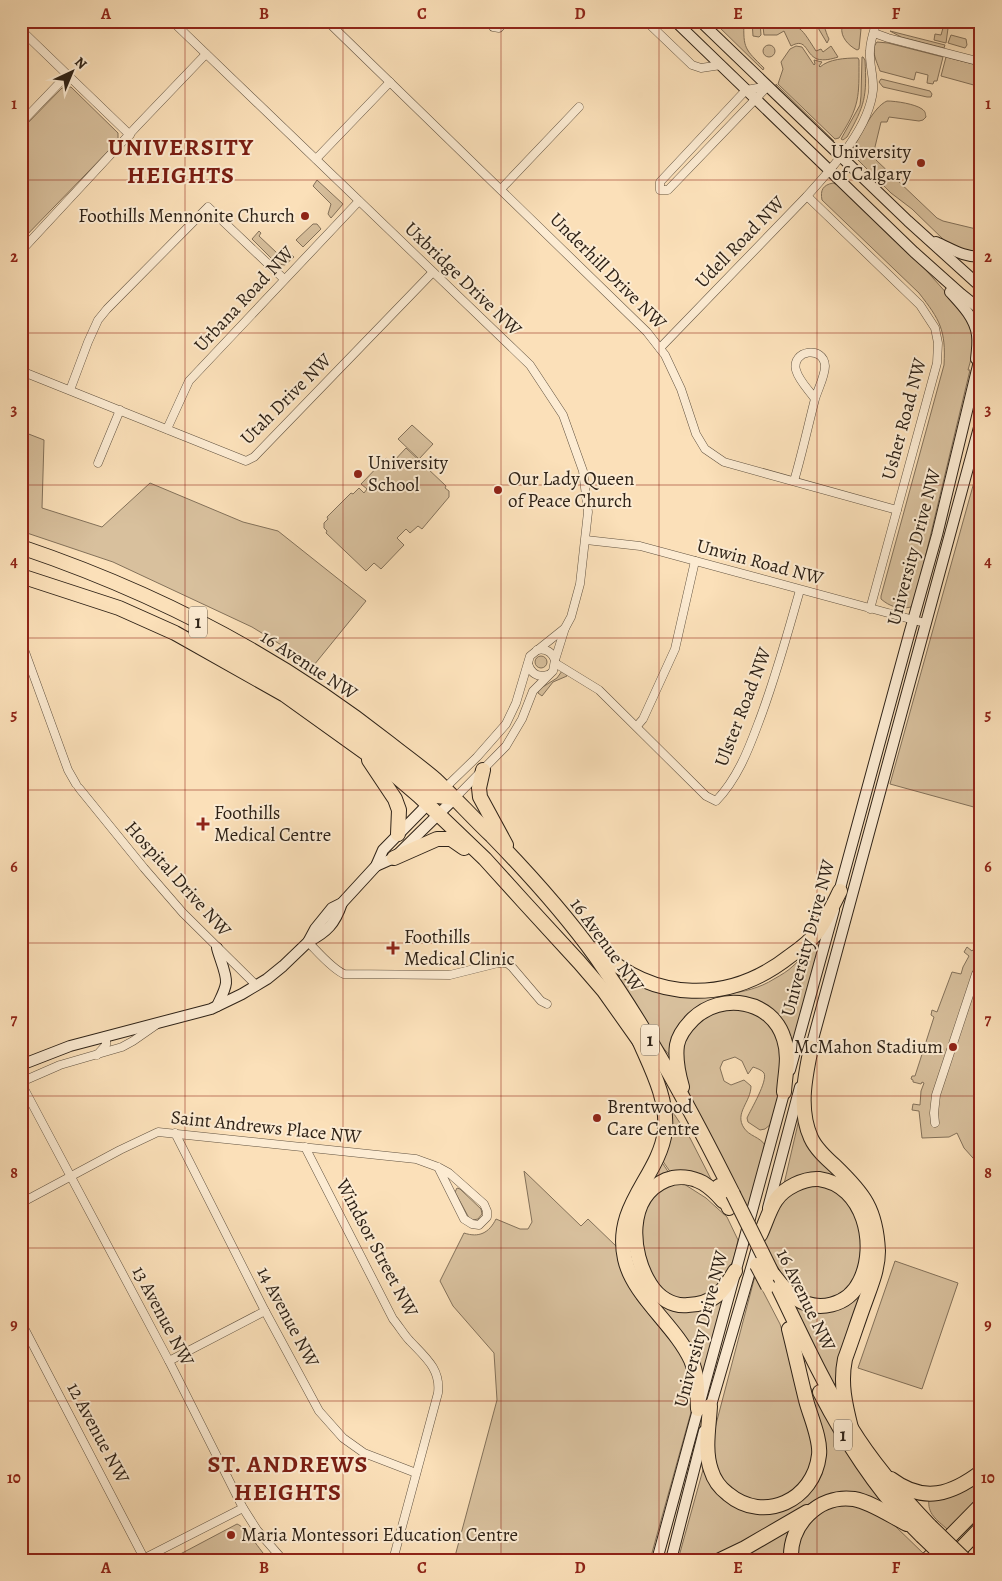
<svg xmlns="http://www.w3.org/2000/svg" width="1002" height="1581" viewBox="0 0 1002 1581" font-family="Alegreya,serif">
<rect width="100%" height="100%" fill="#fbe0b9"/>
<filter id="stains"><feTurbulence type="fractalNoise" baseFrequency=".004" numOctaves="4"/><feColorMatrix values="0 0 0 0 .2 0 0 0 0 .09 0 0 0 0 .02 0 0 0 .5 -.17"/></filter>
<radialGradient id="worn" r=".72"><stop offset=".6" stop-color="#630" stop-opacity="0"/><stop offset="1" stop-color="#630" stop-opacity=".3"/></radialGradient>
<!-- green -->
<g fill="#d8c09d" stroke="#83715a">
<path d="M 716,21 L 744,21 C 743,49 745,49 764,68 L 763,70 L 716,24 Z"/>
<path d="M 752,21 L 760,21 L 761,35 L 759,37 L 753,36 Z"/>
<path d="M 814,21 C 826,21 824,30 829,39 L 827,43 Z"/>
<path d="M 945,21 L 949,21 L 946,43 L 934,40 L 935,34 L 941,35 Z"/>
<path d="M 768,25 C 801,25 798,23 816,51 L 821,49 L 823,52 L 831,46 L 838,57 C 832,59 824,61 817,59 C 805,54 807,37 791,46 L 784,31 L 777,35 L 764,35 L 763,27 Z"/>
<path d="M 844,25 L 861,29 L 859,49 L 857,50 C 849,46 840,37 842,27 Z"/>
<path d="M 890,31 L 945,45 L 944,48 L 901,37 Z"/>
<path d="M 951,35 L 966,39 L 967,45 L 965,48 L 948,43 Z"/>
<path d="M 877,42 L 888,43 L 943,57 L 937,81 L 934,81 L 933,84 L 927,83 L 928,75 L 916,72 L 914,80 L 880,71 C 877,62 870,50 877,42 Z"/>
<circle cx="769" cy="51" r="6"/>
<path d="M 796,46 L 802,47 L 814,65 L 815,64 L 814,60 L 822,62 L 819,66 L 820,67 C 829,59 845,58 858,58 L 859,60 C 859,97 860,106 839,138 L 835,139 L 778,84 L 783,69 L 781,62 L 790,49 Z"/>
<path d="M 862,57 L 863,57 L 865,60 C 867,97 865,105 847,137 L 843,140 L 841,139 L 860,105 L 861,96 Z"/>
<path d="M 946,57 L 981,66 L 981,87 L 941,76 Z"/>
<path d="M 881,79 L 930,91 L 932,94 L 931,97 L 927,97 L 883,87 L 879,82 Z"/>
<path d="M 776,84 L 834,141 L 829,138 L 776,86 Z"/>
<path d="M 71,87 L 118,133 L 118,141 L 21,241 L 21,130 L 62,88 Z"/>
<path d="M 887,101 C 896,101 915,104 922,109 C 926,112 925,113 926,117 L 923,120 L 919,121 L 889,117 L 887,122 L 881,122 L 874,151 L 880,155 L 876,160 L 937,218 L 943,221 L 972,228 L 976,229 L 981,226 L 981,252 L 969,252 L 946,242 L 912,209 L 891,193 L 852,154 L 853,148 C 861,135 873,107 887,101 Z"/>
<path d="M 317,180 L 343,204 L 331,218 L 328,214 L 331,204 L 313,186 Z"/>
<path d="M 833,183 L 838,185 L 916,259 L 958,306 L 971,327 L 973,341 L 973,352 L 968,370 L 970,370 L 915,600 L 911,607 C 899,610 889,606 881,599 L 881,596 L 944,365 C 946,330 940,320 919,293 L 822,200 C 820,190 823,185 833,183 Z"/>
<path d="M 313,224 L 317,224 L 321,229 L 303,247 L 296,240 Z"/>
<path d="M 259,231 L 261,233 L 259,236 L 277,253 L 286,250 L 294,257 L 285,265 L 277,264 L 252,239 Z"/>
<path d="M 412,425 L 433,444 L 419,459 L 398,439 Z"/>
<path d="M 21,431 L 44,440 L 42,508 L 102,527 L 150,483 L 243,522 L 278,531 L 366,601 L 314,665 L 252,627 L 113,562 L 21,531 Z"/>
<path d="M 406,448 L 446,486 L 445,488 L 449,491 L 449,497 L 422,529 L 418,526 L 410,533 L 406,529 L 397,538 L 404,545 L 381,569 L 374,563 L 366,571 L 326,533 L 327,531 L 324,528 L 324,523 L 328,519 L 327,517 L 351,493 L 353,494 L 359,488 L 364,493 L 367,489 L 361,484 L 386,458 L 392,463 Z"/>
<path d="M 981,457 L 981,809 L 890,784 Z"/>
<circle cx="541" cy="662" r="6"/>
<path d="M 562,671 L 566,673 L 567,676 L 553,682 L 542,696 L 538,693 L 538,690 L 557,678 Z"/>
<path d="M 821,940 L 792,1053 L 774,1014 L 707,1003 L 671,1057 L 655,1038 L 611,969 C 651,996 681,1001 727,994 C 743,992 760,988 774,979 C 781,975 788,971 793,966 C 803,958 811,947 821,940 Z"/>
<path d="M 981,941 L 981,1167 L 964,1148 L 957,1133 L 949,1137 L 922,1138 L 919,1111 L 912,1110 L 913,1104 L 920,1105 L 921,1091 L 924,1083 L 922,1082 L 921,1084 L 913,1082 L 913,1080 L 911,1079 L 912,1076 L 915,1076 L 934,1017 L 931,1015 L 932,1010 L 937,1012 L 952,972 L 961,974 L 963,967 L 969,956 L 964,952 L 967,947 L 972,951 Z"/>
<path d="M 720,1006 L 758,1012 L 782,1039 L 781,1085 L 771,1124 L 765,1129 L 760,1130 L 748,1122 L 747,1118 C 751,1109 768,1081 764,1073 C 762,1070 756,1068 753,1067 L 748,1074 L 742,1061 L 735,1057 L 723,1061 L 720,1068 L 724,1081 L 731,1085 L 744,1080 L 751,1086 C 751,1102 734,1113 744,1128 C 749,1136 760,1137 765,1145 L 748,1209 L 692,1101 L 687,1088 L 680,1058 L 687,1031 Z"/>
<path d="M 670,1108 L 690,1138 L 714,1185 L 671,1173 L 662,1160 Z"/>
<path d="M 800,1115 L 848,1183 L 874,1249 L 837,1387 L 827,1375 L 788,1297 L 839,1305 L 871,1252 L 843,1184 L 784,1184 Z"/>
<path d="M 661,1161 L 669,1173 L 668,1175 C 597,1201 639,1349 720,1299 L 722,1301 L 701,1384 L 696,1360 L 693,1351 C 684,1339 674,1326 665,1314 C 641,1285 618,1257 630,1217 C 636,1197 650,1180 659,1162 Z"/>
<path d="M 524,1171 L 581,1226 L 588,1219 L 617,1247 L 618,1260 L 629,1286 L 638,1301 L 680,1352 L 688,1367 L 693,1405 L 650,1560 L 454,1560 L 497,1400 L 494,1353 L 453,1306 L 440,1281 L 464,1233 C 479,1238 489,1233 496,1219 L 520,1229 L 528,1229 L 532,1222 Z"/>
<path d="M 684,1184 L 706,1198 L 727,1217 L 738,1240 L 734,1258 L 722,1285 L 695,1301 L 668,1297 L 651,1280 L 639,1238 L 645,1206 L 662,1185 Z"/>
<path d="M 808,1184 L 837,1189 L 857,1213 L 864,1252 L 852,1287 L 828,1300 L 807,1297 L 807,1295 C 783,1281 776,1266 764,1242 L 770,1225 L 781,1201 Z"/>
<path d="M 457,1188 L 460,1189 L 481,1209 L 482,1214 L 478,1219 L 473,1220 L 469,1218 L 455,1192 Z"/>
<path d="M 895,1261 L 958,1283 L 922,1389 L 858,1368 Z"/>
<path d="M 755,1276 L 780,1324 L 801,1390 L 815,1442 L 810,1474 L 787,1497 L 764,1503 L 731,1492 L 714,1466 L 714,1436 L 715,1428 Z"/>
<path d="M 809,1386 L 816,1394 L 888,1508 L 812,1502 L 716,1560 L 678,1560 L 704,1466 L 708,1472 L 761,1511 L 816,1478 Z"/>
<path d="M 981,1475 L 981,1496 L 947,1529 C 937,1520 927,1514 929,1499 Z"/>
<path d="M 860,1505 L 893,1524 L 925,1555 L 920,1560 L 795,1560 L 794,1548 L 809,1519 L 831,1506 Z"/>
<path d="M 237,1524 C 246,1527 260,1551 269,1560 L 169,1560 Z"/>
<path d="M 792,1525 L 787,1535 L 785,1560 L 730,1560 Z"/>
</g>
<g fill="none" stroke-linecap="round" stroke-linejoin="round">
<!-- street casing -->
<g stroke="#615240" stroke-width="9">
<g id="street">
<path d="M 172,21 L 530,365 L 563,415 L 583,471 L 588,512 L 580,584 L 571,617 L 565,628 L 555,660"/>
<path d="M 327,21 L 647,332 L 665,355 L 681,389 L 696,434 L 705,449 L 724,462 L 897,510"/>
<path d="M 491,21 L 493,27 L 499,28 L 505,21"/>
<path d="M 646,21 L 692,65 L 701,68 L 721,65"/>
<path d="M 21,30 L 130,135"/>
<path d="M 874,33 L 888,38 L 981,62"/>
<path d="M 768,86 L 668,190 L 660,190 L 660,182 L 746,90 Z"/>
<path d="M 21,123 L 67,75"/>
<path d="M 316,159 L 390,82"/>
<path d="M 501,189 L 579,107"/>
<path d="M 807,196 L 920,305 L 935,328 L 938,343 L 937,363 L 870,609"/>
<path d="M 21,251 L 138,125 L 206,54"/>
<path d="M 660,348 L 807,196 C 832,168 869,129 873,90 C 874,77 869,64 870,51 C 870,41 874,31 877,21"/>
<path d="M 21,371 L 246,461 L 254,457 L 433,272"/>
<path d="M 70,390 L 88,342 L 98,320 L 107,309 L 208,207 L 284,279"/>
<path d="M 167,429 L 189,381 L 359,201"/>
<path d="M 98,463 L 120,410"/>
<path d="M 794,481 C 802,454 808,426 815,399 C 818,389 825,376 825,366 C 824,345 791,350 796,370 C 799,381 809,390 815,399"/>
<path d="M 586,540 L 640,546 L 925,623"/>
<path d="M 21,641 L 68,770 L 76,784"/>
<path d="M 555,663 L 599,690 L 706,796 L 716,801 C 737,779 748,751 758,724 C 775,680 787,635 800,590"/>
<path d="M 528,664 C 531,673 537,678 547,675"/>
<path d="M 637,726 L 643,719 L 675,649 L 695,561"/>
<path d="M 79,788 L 144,868 L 183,913 L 257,986"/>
<path d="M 445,788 L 477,757 L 506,724 L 516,703 L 530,656 L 565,628"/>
<path d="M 455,798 L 506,746 L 522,719 L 533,691 L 553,671 L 555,660 C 552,652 546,648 537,650"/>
<path d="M 308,942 C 317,951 332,969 344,974 L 450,975 L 498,963 L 507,963 L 512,967 L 541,1001 L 547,1004"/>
<path d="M 97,1055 L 106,1045 L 106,1036"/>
<path d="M 21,1082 L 60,1065 L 122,1047 L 133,1041 L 156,1025"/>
<path d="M 21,1083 L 169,1361 L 243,1508 L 257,1530 L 283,1560"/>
<path d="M 935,1123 L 934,1113 L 936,1095 L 976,974 L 981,966"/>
<path d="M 175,1133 L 265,1311 L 319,1411 L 343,1438 L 364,1453 L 416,1473"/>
<path d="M 305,1147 L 393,1319 C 399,1326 404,1335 410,1341 C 425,1357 441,1369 438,1393 L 393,1560"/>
<path d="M 21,1203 L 120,1150 L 158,1132 L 416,1159 L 438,1167 L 449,1173 L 484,1204 L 487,1211 L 487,1217 L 479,1225 L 472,1224 L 464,1219 L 438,1167"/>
<path d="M 21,1322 L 145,1560"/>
<path d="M 169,1361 L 265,1311"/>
<path d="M 141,1560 L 243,1508"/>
</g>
</g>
<!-- secondary casing -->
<g stroke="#2e2217" stroke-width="12">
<g id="secondary">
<path d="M 675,21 L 914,252 L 961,294 L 981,310"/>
<path d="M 700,21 L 908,221 L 981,287"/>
<path d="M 936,242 C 952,249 963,257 981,257"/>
<path d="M 950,292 C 961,304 975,318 977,335 C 978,343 977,351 976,359"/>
<path d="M 376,866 L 394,858 L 455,798"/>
<path d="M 838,896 L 910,631 L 937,535 L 981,353"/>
<path d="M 308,942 C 327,932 335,924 342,903"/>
<path d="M 217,948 C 219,957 227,974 226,983 C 225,991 220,999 217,1006"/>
<path d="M 809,1054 L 981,420"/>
<path d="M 21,1065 L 70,1046 L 211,1009 L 242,994 L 267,979 L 283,966 L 308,942 L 315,929 L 332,908 L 342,903 L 376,866 L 383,850 L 431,801"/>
<path d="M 790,1070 L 834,910"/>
<path d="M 768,1208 L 800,1087"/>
<path d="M 709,1412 L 759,1241"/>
<path d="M 657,1560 L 786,1086"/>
<path d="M 671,1560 L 704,1431"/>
</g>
</g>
<!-- highway casing -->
<g stroke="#2e2217" stroke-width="16">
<g id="highway">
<path d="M 21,547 C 154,592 279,656 389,743 C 404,755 421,767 436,780 C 455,798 473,818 492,836 C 529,874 565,914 596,957 C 649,1032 692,1112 733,1194"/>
<path d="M 21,576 L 119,608 L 175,633 L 285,695 L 384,766 L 419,796 L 438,814 L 485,859 L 523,901 L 579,962 L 604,991 L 643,1046"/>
<path d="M 196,634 L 270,675 L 349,727 L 437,796 L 455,798"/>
<path d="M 369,760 L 395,799 L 399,810 L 398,834"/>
<path d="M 483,770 L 479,788 L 480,797 L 506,845"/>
<path d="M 394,858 L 437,839 L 451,839 L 464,848"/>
<path d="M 597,949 C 654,1003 729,1004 790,956 C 800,949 811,941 818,931 C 827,918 833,905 840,891"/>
<path d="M 639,1040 C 651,1068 668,1099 665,1131 C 659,1177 613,1205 625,1259 C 633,1296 675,1325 691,1360 C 698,1375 697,1392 698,1409"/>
<path d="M 811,1048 C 805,1077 798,1109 811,1138 C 816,1149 826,1158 835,1166 C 864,1194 876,1209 878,1251 C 878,1269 871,1285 865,1302 C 858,1321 852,1340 845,1359 C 840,1383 845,1404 851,1428"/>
<path d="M 682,1087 C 678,1073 675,1059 677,1045 C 679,1034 686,1026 693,1019 C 721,992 772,999 784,1039 C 790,1057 785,1074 784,1092"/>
<path d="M 719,1186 L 729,1208"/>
<path d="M 723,1201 C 717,1194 711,1188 703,1183 C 692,1177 678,1175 666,1180 C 626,1197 630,1253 650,1284 C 658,1297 672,1307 688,1305 C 714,1304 723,1292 735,1271"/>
<path d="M 760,1235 C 765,1225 769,1210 776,1200 C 784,1188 804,1178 819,1179 C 864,1185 878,1245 860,1281 C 848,1306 818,1313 795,1298 C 786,1292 779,1282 772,1273"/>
<path d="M 778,1287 C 801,1334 823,1383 851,1428 C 873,1464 901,1496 930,1526"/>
<path d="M 820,1392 C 847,1444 879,1494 922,1536"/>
<path d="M 710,1406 C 709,1426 704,1450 711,1470 C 714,1480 720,1488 728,1494 C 764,1524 814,1500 819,1455 C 821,1439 810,1416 806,1400 C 800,1376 795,1353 789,1329"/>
<path d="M 891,1479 C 924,1504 952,1494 981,1472"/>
<path d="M 720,1560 L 745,1548 L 807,1512"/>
<path d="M 791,1560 C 789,1525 818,1494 854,1499 C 871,1502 891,1516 907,1524"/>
<path d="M 927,1560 L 981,1505"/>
<path d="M 950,1560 L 981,1528"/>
</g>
</g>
<!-- street -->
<use href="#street" stroke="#fcebd2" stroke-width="8"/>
<!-- secondary -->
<use href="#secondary" stroke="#fcebd2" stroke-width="10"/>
<!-- highway -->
<use href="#highway" stroke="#fbe0b9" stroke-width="14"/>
<!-- highway-bridge casing -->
<g stroke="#2e2217" stroke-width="16" stroke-linecap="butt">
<g id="highway-bridge">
<path d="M 733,1194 L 772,1273"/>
<path d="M 757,1265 L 768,1286"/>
<path d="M 930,1526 L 965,1560"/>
<path d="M 922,1536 L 947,1560"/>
</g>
</g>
<!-- highway-bridge -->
<use href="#highway-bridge" stroke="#fbe0b9" stroke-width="14"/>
</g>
<!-- grid -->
<path fill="none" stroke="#8f2418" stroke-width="1" stroke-opacity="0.55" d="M 185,21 L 185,1560M 343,21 L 343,1560M 501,21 L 501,1560M 659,21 L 659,1560M 817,21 L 817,1560M 21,180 L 981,180M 21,333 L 981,333M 21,485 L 981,485M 21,638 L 981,638M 21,790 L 981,790M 21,943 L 981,943M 21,1096 L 981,1096M 21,1248 L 981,1248M 21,1401 L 981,1401"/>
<!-- markers -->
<g fill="#8f2418" stroke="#fcebd2" stroke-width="2">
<circle cx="921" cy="163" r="5"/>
<circle cx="305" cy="216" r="5"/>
<circle cx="358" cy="474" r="5"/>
<circle cx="498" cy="490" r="5"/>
<path d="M200.5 816.5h5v5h5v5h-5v5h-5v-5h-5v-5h5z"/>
<path d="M390.5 940.5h5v5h5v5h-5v5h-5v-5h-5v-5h5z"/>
<circle cx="953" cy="1047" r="5"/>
<circle cx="597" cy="1118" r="5"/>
<circle cx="231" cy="1535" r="5"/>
</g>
<g text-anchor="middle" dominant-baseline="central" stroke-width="4" stroke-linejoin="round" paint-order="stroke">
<!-- shield labels -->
<g fill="#fcebd2" stroke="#6c5e4f" stroke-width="1">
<rect x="189" y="606.5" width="18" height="31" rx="4"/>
<rect x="641" y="1024.5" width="18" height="31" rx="4"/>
<rect x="834" y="1419.5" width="18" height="31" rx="4"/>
</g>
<g font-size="18" font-weight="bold" fill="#2e2217">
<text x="198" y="622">1</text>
<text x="650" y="1040">1</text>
<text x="843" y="1435">1</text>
</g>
<!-- poi labels -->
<g font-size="19" fill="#2e2217" stroke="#fcebd2" text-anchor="start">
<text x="911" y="152" text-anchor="end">University<tspan x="911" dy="22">of Calgary</tspan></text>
<text x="295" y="216" text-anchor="end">Foothills Mennonite Church</text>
<text x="368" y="463">University<tspan x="368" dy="22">School</tspan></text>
<text x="508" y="479">Our Lady Queen<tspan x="508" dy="22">of Peace Church</tspan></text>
<text x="214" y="813">Foothills<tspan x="214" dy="22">Medical Centre</tspan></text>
<text x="404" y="937">Foothills<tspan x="404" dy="22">Medical Clinic</tspan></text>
<text x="943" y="1047" text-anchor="end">McMahon Stadium</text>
<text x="607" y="1107">Brentwood<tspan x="607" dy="22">Care Centre</tspan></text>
<text x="241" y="1535">Maria Montessori Education Centre</text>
</g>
<!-- street labels -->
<g font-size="19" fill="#2e2217" stroke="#fcebd2">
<text transform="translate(740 242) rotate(-46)">Udell Road NW</text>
<text transform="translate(608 271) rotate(45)">Underhill Drive NW</text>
<text transform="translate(463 279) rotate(44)">Uxbridge Drive NW</text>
<text transform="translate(244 299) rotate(-47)">Urbana Road NW</text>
<text transform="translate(286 399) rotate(-45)">Utah Drive NW</text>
<text transform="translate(904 419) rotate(-75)">Usher Road NW</text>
<text transform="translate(914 547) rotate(-75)">University Drive NW</text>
<text transform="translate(760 562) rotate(15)">Unwin Road NW</text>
<text transform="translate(309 665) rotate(33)">16 Avenue NW</text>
<text transform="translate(743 707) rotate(-69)">Ulster Road NW</text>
<text transform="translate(178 879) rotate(48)">Hospital Drive NW</text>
<text transform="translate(808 938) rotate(-75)">University Drive NW</text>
<text transform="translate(607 945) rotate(54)">16 Avenue NW</text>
<text transform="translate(266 1127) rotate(6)">Saint Andrews Place NW</text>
<text transform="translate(377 1248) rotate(62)">Windsor Street NW</text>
<text transform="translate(806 1300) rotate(64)">16 Avenue NW</text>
<text transform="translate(163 1316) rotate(62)">13 Avenue NW</text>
<text transform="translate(288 1317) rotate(62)">14 Avenue NW</text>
<text transform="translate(701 1329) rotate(-75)">University Drive NW</text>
<text transform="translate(98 1433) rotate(62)">12 Avenue NW</text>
</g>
<!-- district labels -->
<g font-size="24" font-weight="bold" letter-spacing="1" fill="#7a1f14" stroke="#fcebd2">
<text x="181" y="147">UNIVERSITY<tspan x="181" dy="28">HEIGHTS</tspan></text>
<text x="288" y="1464">ST. ANDREWS<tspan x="288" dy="28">HEIGHTS</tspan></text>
</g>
</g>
<!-- margin -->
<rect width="1002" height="1581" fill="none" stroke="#fbe0b9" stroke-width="55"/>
<!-- north arrow -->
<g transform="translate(72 72) rotate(44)" stroke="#fcebd2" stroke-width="4" paint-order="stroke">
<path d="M0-4L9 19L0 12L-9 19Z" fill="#2e2217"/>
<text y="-8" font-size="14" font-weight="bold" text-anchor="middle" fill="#2e2217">N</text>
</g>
<rect x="28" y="28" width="946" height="1526" fill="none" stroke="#8f2418" stroke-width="2"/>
<g font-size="16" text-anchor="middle" font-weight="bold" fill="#8f2418">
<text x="106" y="19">A</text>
<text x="264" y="19">B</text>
<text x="422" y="19">C</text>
<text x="580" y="19">D</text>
<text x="738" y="19">E</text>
<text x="896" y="19">F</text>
<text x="14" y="109">1</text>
<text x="988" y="109">1</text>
<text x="14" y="262">2</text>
<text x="988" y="262">2</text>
<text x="14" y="415">3</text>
<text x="988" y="415">3</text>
<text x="14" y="567">4</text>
<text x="988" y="567">4</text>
<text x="14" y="720">5</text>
<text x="988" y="720">5</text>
<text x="14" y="872">6</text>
<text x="988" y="872">6</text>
<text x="14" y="1025">7</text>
<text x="988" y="1025">7</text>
<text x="14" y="1178">8</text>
<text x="988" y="1178">8</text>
<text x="14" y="1330">9</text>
<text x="988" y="1330">9</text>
<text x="14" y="1483">10</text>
<text x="988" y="1483">10</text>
<text x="106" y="1573">A</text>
<text x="264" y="1573">B</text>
<text x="422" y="1573">C</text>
<text x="580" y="1573">D</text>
<text x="738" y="1573">E</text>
<text x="896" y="1573">F</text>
</g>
<rect width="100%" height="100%" filter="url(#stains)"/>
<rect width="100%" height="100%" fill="url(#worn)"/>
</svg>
